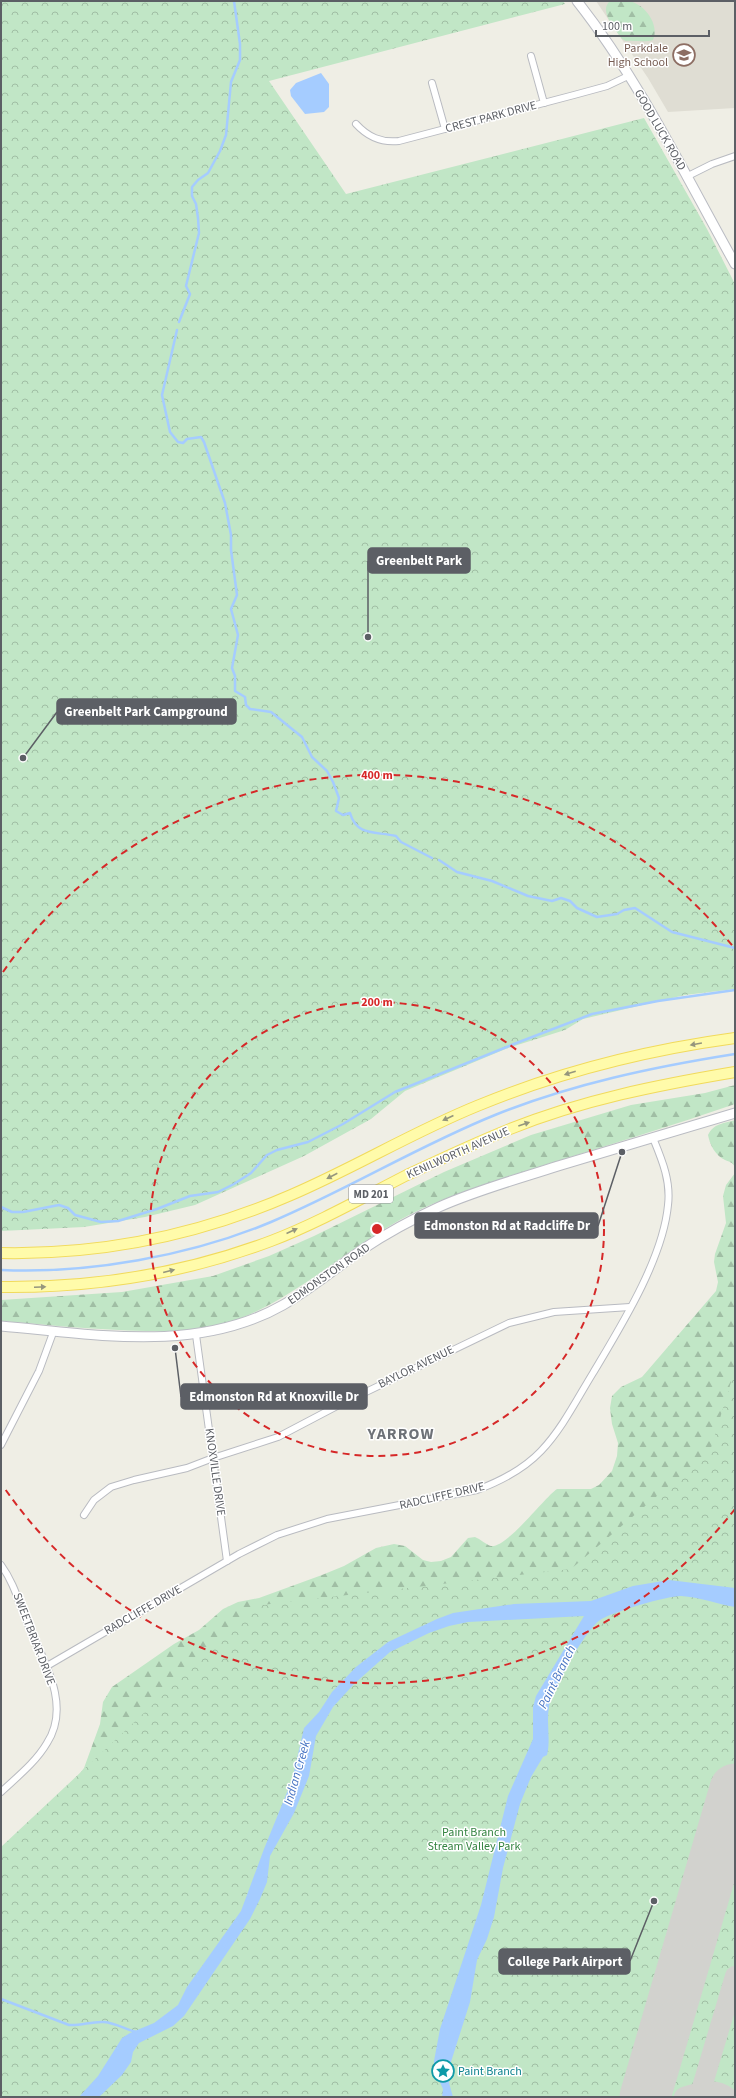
<svg xmlns="http://www.w3.org/2000/svg" width="736" height="2098" viewBox="0 0 736 2098" font-family="'Source Sans 3',sans-serif">
<defs>
<pattern id="forest-firs" width="22" height="20" patternUnits="userSpaceOnUse"><rect width="22" height="20" fill="#c1e6c6"/><path d="M5 1l3.5 6h-7zM16 11l3.5 6h-7z" fill="#a0bea4"/></pattern>
<pattern id="park-crowns" width="20" height="18" patternUnits="userSpaceOnUse"><rect width="20" height="18" fill="#c1e6c6"/><path d="M2 6a3 3 0 1 1 6 0M12 15a3 3 0 1 1 6 0" fill="none" stroke="#a0bea4"/></pattern>
</defs>
<rect width="100%" height="100%" fill="#efeee5"/>
<!-- education -->
<path fill="#dfddd3" d="M 596,1 L 735,1 L 735,108 L 668,112 L 648,78 Z"/>
<!-- forest -->
<g fill="url(#forest-firs)">
<path d="M 610,1 C 616,1 623,0 629,1 C 645,4 660,25 653,40 C 644,43 635,40 626,41 L 622,39 C 616,30 598,11 610,1 Z"/>
<path d="M 735,1085 L 735,1104 C 674,1125 612,1144 551,1163 C 504,1178 455,1192 411,1214 C 340,1250 282,1315 201,1330 C 184,1333 164,1331 146,1331 C 98,1330 49,1325 1,1321 L 1,1300 L 122,1292 L 213,1276 L 269,1256 L 314,1236 L 444,1172 L 531,1135 L 631,1105 L 705,1093 Z"/>
<path d="M 735,1120 L 735,1167 C 732,1162 730,1162 725,1160 C 715,1155 710,1145 708,1135 C 714,1123 723,1124 735,1120 Z"/>
<path d="M 735,1173 L 735,1560 L 68,1789 L 84,1768 L 100,1724 L 103,1702 L 112,1687 L 174,1644 L 199,1630 L 223,1609 L 238,1602 L 259,1598 L 322,1575 L 344,1566 L 376,1548 L 394,1544 L 405,1546 L 423,1560 L 431,1562 L 441,1561 L 451,1557 L 468,1538 L 475,1537 C 480,1539 487,1545 491,1546 C 507,1548 544,1498 557,1489 L 591,1489 L 599,1485 L 612,1471 L 617,1456 L 618,1443 L 612,1424 L 610,1408 L 612,1396 L 621,1387 L 642,1377 L 716,1291 L 718,1282 L 714,1262 L 715,1254 L 726,1223 L 723,1196 L 726,1185 Z"/>
</g>
<!-- park -->
<g fill="url(#park-crowns)">
<path d="M 1,1 L 563,1 L 565,4 L 269,81 L 346,194 L 644,118 L 707,229 L 735,284 L 735,989 L 685,995 L 583,1019 L 565,1030 L 508,1048 L 405,1091 L 371,1119 L 304,1156 L 195,1205 L 145,1217 L 84,1227 L 1,1231 Z"/>
<path d="M 735,1369 L 735,2097 L 1,2097 L 1,1847 L 256,1608 L 262,1605 L 571,1569 L 710,1451 Z"/>
</g>
<!-- water -->
<g fill="#a5ccff">
<path d="M 321,73 L 329,84 L 329,107 L 324,112 L 305,114 L 291,96 L 290,90 L 296,83 Z"/>
<path d="M 669,1580 L 735,1588 L 735,1607 C 717,1604 700,1597 681,1596 C 666,1596 612,1612 600,1620 C 585,1631 553,1688 549,1707 C 546,1723 551,1739 547,1755 L 543,1757 L 531,1777 L 520,1804 L 503,1868 L 494,1917 L 487,1939 L 477,1960 L 470,2002 L 450,2065 L 449,2083 L 453,2097 L 442,2097 L 443,2089 L 435,2071 L 434,2061 L 440,2029 L 481,1905 L 508,1796 L 533,1739 L 533,1707 L 536,1696 L 584,1616 L 468,1622 L 449,1626 L 429,1633 L 390,1652 L 354,1684 L 333,1707 L 316,1736 L 309,1776 L 294,1813 L 270,1856 L 267,1882 L 260,1899 L 250,1919 L 184,2016 L 173,2026 L 139,2043 L 133,2052 L 131,2062 L 122,2075 L 99,2097 L 79,2097 L 98,2076 L 122,2038 L 130,2033 L 154,2023 L 178,2005 L 187,1987 L 241,1911 L 264,1849 L 292,1780 L 304,1728 L 319,1712 L 332,1692 L 356,1667 L 388,1642 L 437,1619 L 453,1613 L 514,1604 L 591,1601 L 633,1586 Z"/>
</g>
<g fill="none" stroke-linecap="round" stroke-linejoin="round">
<!-- stream -->
<g stroke="#a5ccff" stroke-width="2.5">
<path d="M 179,322 L 190,294 L 186,286 L 199,233 L 198,218 L 196,204 L 192,196 L 192,187 L 198,180 L 208,173 L 220,151 L 226,135 L 231,82 L 240,60 L 240,44 L 234,1"/>
<path d="M 177,330 L 162,395 L 170,432 L 178,442 L 183,443 L 187,439 L 201,437 L 204,442 L 225,503 L 231,535 L 231,550 L 237,595 L 231,609 L 238,635 L 232,668 L 235,676 L 235,691 L 245,697 L 246,705 L 250,709 L 271,712 L 302,737 L 312,757 L 327,771 L 333,782 L 339,798 L 336,811 L 343,815 L 350,813 C 357,837 376,831 396,836 L 401,842 L 432,858"/>
<path d="M 439,860 L 457,872 L 492,881 L 528,896 L 552,901 L 561,898 L 570,901 L 577,908 L 597,917 L 617,914 L 624,910 L 635,908 L 672,932 L 735,948"/>
<path d="M 1,1207 L 12,1212 L 23,1212 L 59,1205 L 68,1208 L 75,1215 L 101,1222 L 118,1221 L 157,1209 L 190,1196 L 218,1192 L 234,1184 L 251,1173 L 267,1155 L 277,1150 L 308,1142 L 343,1124 L 395,1092 L 514,1044 L 592,1014 L 658,1001 L 735,990"/>
<path d="M 1,1270 C 88,1274 190,1256 271,1222 C 347,1190 418,1146 495,1115 C 572,1084 653,1067 735,1054"/>
<path d="M 1,1999 L 69,2025 C 81,2026 92,2021 104,2022 C 115,2023 125,2029 136,2032"/>
</g>
<!-- taxiway -->
<g stroke="#d2d2ce" stroke-width="20">
<path d="M 649,2083 L 655,2097"/>
<path d="M 684,2097 C 698,2092 715,2087 727,2097"/>
<path d="M 699,2097 L 735,1976"/>
</g>
<!-- runway -->
<path stroke="#d2d2ce" stroke-width="51" d="M 645,2097 L 735,1789"/>
<!-- street casing -->
<g stroke="#b9bbc1" stroke-width="8">
<g id="street">
<path d="M 531,56 L 544,103"/>
<path d="M 432,83 L 445,129"/>
<path d="M 356,124 C 368,137 381,143 399,141 L 574,95 L 607,86 L 628,76"/>
<path d="M 686,177 L 712,164 L 735,156"/>
<path d="M 196,1335 L 227,1561"/>
<path d="M 1,1445 L 39,1371 L 54,1330"/>
<path d="M 84,1515 L 94,1500 L 111,1487 L 134,1480 L 187,1468 L 213,1458 L 278,1437 L 337,1406 L 509,1323 L 554,1312 L 630,1307"/>
<path d="M 1,1565 C 15,1584 20,1607 30,1629 C 45,1663 71,1706 47,1743 C 36,1762 17,1777 1,1792"/>
<path d="M 47,1666 L 239,1554 L 277,1535 L 327,1519 L 477,1490 C 501,1481 523,1470 541,1451 C 562,1429 577,1399 593,1373 C 621,1326 663,1259 668,1205 C 671,1181 662,1160 653,1138"/>
</g>
</g>
<!-- secondary casing -->
<g stroke="#babcc3" stroke-width="11">
<g id="secondary">
<path d="M 577,1 C 640,81 685,175 735,264"/>
<path d="M 1,1326 C 94,1334 197,1354 283,1305 C 311,1289 336,1268 363,1249 C 387,1233 413,1219 439,1207 C 477,1190 518,1179 558,1166 C 617,1148 676,1131 735,1113"/>
</g>
</g>
<!-- primary casing -->
<g stroke="#f1da5c" stroke-width="12">
<g id="primary">
<path d="M 1,1253 C 102,1255 199,1235 291,1195 C 354,1168 413,1132 477,1106 C 559,1072 647,1050 735,1038"/>
<path d="M 1,1287 C 94,1288 184,1274 271,1241 C 318,1223 362,1198 407,1175 C 441,1159 475,1143 510,1129 C 582,1100 658,1085 735,1072"/>
</g>
</g>
<!-- street -->
<use href="#street" stroke="#fff" stroke-width="6"/>
<!-- secondary -->
<use href="#secondary" stroke="#fff" stroke-width="9"/>
<!-- primary -->
<use href="#primary" stroke="#fffbaa" stroke-width="10"/>
</g>
<!-- one-way arrows -->
<defs><path id="oneway-solid" d="M-6-.8H1V-3.2L6.5 0L1 3.2V.8H-6Z"/></defs>
<g fill="#95967d">
<use href="#oneway-solid" transform="translate(696 1044) rotate(170)"/>
<use href="#oneway-solid" transform="translate(570 1073) rotate(163)"/>
<use href="#oneway-solid" transform="translate(448 1118) rotate(155)"/>
<use href="#oneway-solid" transform="translate(524 1124) rotate(-19)"/>
<use href="#oneway-solid" transform="translate(332 1176) rotate(153)"/>
<use href="#oneway-solid" transform="translate(292 1231) rotate(-24)"/>
<use href="#oneway-solid" transform="translate(169 1271) rotate(-14)"/>
<use href="#oneway-solid" transform="translate(40 1287) rotate(-2)"/>
</g>
<!-- distance rings -->
<g fill="none" stroke="#d62828" stroke-width="2" stroke-dasharray="7 5">
<circle cx="377" cy="1229" r="227"/>
<path d="M735 1509A454 454 0 0 1 3 1486M3 972A454 454 0 0 1 735 949"/>
</g>
<!-- icons -->
<defs>
<g id="school-ring" transform="scale(1.15)"><circle r="9.5" fill="#fff" stroke="#8d6e63" stroke-width="1.5"/><path d="M0-5L7-2L0 1L-7-2ZM-4 1L0 2.5L4 1V4Q0 6-4 4Z" fill="#8d6e63"/></g>
<g id="sight-ring" transform="scale(1.15)"><circle r="9.5" fill="#fff" stroke="#0f9aa8" stroke-width="1.5"/><path d="M0-6L1.8-2.2L6-1.7L2.9 1.2L3.7 5.4L0 3.3L-3.7 5.4L-2.9 1.2L-6-1.7L-1.8-2.2Z" fill="#0f9aa8"/></g>
</defs>
<g fill-rule="evenodd">
<use href="#school-ring" x="684" y="55"/>
<use href="#sight-ring" x="443" y="2071"/>
</g>
<g text-anchor="middle" dominant-baseline="central" stroke-width="3" stroke-linejoin="round" paint-order="stroke">
<!-- shield labels -->
<rect fill="#fff" stroke="#8d8f93" stroke-width="1" x="349" y="1185" width="44" height="18" rx="3"/>
<g font-size="11" font-weight="bold" fill="#5c5f65">
<text x="371" y="1194">MD 201</text>
</g>
<!-- education labels -->
<g font-size="12" fill="#785e54" stroke="#fff" text-anchor="end">
<text x="668" y="48">Parkdale<tspan x="668" dy="14">High School</tspan></text>
</g>
<!-- street labels -->
<g font-size="12" fill="#5c5f65" stroke="#fff">
<text transform="translate(491 117) rotate(-15)">CREST PARK DRIVE</text>
<text transform="translate(660 130) rotate(60)">GOOD LUCK ROAD</text>
<text transform="translate(458 1153) rotate(-24)">KENILWORTH AVENUE</text>
<text transform="translate(329 1274) rotate(-35)">EDMONSTON ROAD</text>
<text transform="translate(416 1367) rotate(-26)">BAYLOR AVENUE</text>
<text transform="translate(215 1472) rotate(82)">KNOXVILLE DRIVE</text>
<text transform="translate(442 1496) rotate(-13)">RADCLIFFE DRIVE</text>
<text transform="translate(143 1610) rotate(-30)">RADCLIFFE DRIVE</text>
<text transform="translate(34 1639) rotate(69)">SWEETBRIAR DRIVE</text>
</g>
<!-- park labels -->
<g font-size="12" fill="#358442" stroke="#fff">
<text x="474" y="1832">Paint Branch<tspan x="474" dy="14">Stream Valley Park</tspan></text>
</g>
<!-- culture labels -->
<g font-size="12" fill="#0d838f" stroke="#fff" text-anchor="start">
<text x="458" y="2071">Paint Branch</text>
</g>
<!-- water labels -->
<g font-size="13" font-style="italic" fill="#4774c3" stroke="#fff">
<text transform="translate(557 1677) rotate(-64)">Paint Branch</text>
<text transform="translate(297 1773) rotate(-74)">Indian Creek</text>
</g>
<!-- district labels -->
<g font-size="16" font-weight="bold" letter-spacing="1" fill="#6d7177" stroke="#fff">
<text x="401" y="1434">YARROW</text>
</g>
</g>
<circle cx="377" cy="1229" r="6" fill="#d62828" stroke="#fff" stroke-width="2"/>
<g font-size="12" text-anchor="middle" font-weight="bold" fill="#d62828" stroke="#fff" stroke-width="3" stroke-linejoin="round" paint-order="stroke">
<text x="377" y="779">400 m</text>
<text x="377" y="1006">200 m</text>
</g>
<!-- callouts -->
<path fill="none" stroke="#5c5f65" stroke-width="1.5" d="M368 637L368 561M23 758L57 712M622 1152L598 1226M175 1348L181 1397M654 1901L630 1961"/>
<g fill="#5c5f65" stroke="#fff" stroke-width="1.5">
<circle cx="368" cy="637" r="4"/>
<circle cx="23" cy="758" r="4"/>
<circle cx="622" cy="1152" r="4"/>
<circle cx="175" cy="1348" r="4"/>
<circle cx="654" cy="1901" r="4"/>
</g>
<g fill="#5c5f65" stroke="#5c5f65" stroke-width="1.5">
<rect x="368" y="548" width="102" height="25" rx="4"/>
<rect x="57" y="699" width="179" height="25" rx="4"/>
<rect x="415" y="1213" width="183" height="25" rx="4"/>
<rect x="181" y="1384" width="186" height="25" rx="4"/>
<rect x="499" y="1949" width="131" height="25" rx="4"/>
</g>
<g font-size="13" text-anchor="middle" font-weight="bold" fill="#fff">
<text x="419" y="565">Greenbelt Park</text>
<text x="146" y="716">Greenbelt Park Campground</text>
<text x="507" y="1230">Edmonston Rd at Radcliffe Dr</text>
<text x="274" y="1401">Edmonston Rd at Knoxville Dr</text>
<text x="565" y="1966">College Park Airport</text>
</g>
<!-- border -->
<rect width="736" height="2098" fill="none" stroke="#5c5f65" stroke-width="4"/>
<!-- scale -->
<path d="M596 30v6h113v-6" fill="none" stroke="#5c5f65" stroke-width="2"/>
<text x="602" y="30" font-size="12" fill="#5c5f65" stroke="#ffffff" stroke-width="3" paint-order="stroke">100 m</text>
</svg>
